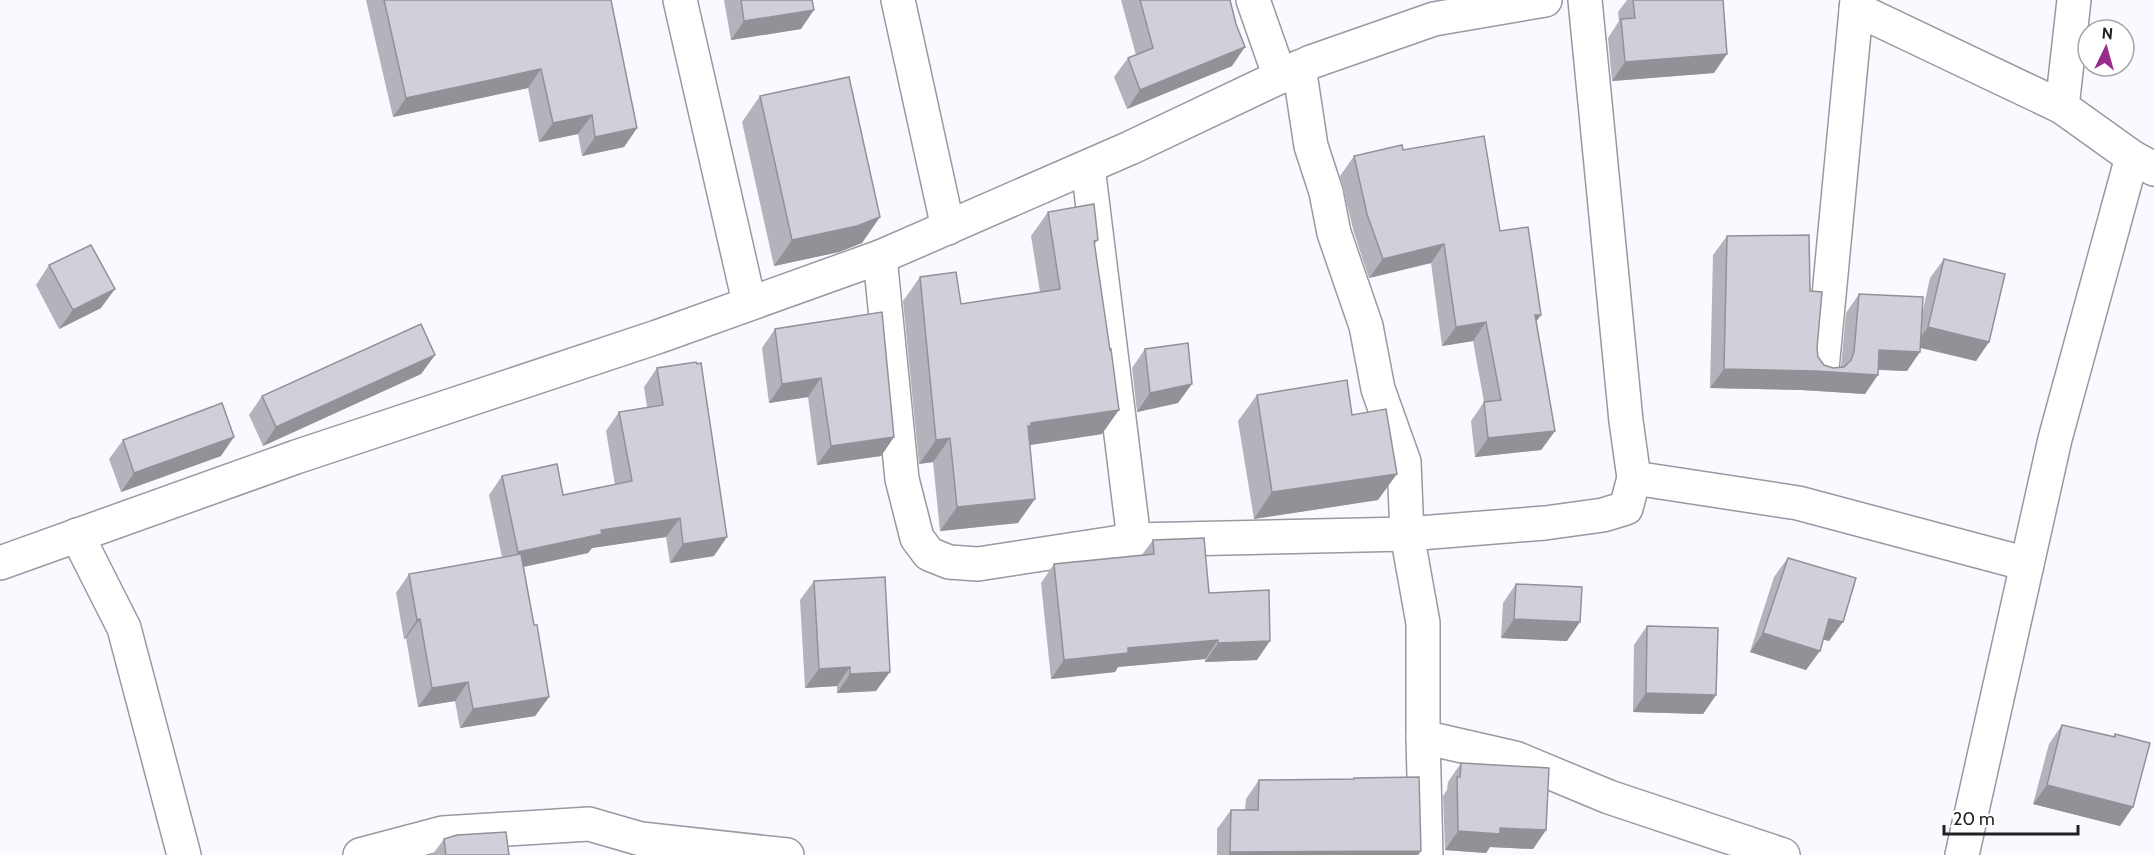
<svg xmlns="http://www.w3.org/2000/svg" width="2154" height="855" viewBox="0 0 2154 855" font-family="Cabin,sans-serif">
<rect width="100%" height="100%" fill="#f9f9ff"/>
<g fill="none" stroke-linecap="round" stroke-linejoin="round">
<!-- street casing -->
<g stroke="#9899a1" stroke-width="36">
<g id="street">
<path d="M 680,0 L 749,302"/>
<path d="M 898,0 L 948,228"/>
<path d="M 1253,0 L 1280,77"/>
<path d="M 1856,9 L 2062,107 L 2132,157 L 2154,169"/>
<path d="M 1299,67 L 1311,146 L 1326,192 L 1334,233 L 1366,326 L 1378,389 L 1404,462 L 1407,534 L 1423,623 L 1423,737 L 1426,855"/>
<path d="M 2062,107 L 2074,0"/>
<path d="M 1088,167 L 1134,540"/>
<path d="M 880,257 L 902,479 L 917,538 L 929,554 L 949,562 L 978,564 L 1134,540 L 1407,534 L 1545,523 L 1603,515 L 1626,508 L 1634,478 L 1626,421 L 1585,0"/>
<path d="M 1822,369 L 1857,0"/>
<path d="M 1634,478 L 1798,503 L 2027,564"/>
<path d="M 77,535 L 124,628 L 184,855"/>
<path d="M 0,563 L 296,457 L 657,337 L 880,257 L 1130,148 L 1311,62 L 1434,19 L 1545,0"/>
<path d="M 1423,737 L 1515,758 L 1609,797 L 1783,855"/>
<path d="M 360,855 L 443,833 L 589,824 L 641,839 L 787,855"/>
<path d="M 1962,855 L 2055,439 L 2132,157"/>
</g>
</g>
<!-- street -->
<use href="#street" stroke="#fff" stroke-width="33"/>
</g>
<!-- wall -->
<g fill="#b2b3bb">
<path d="M 366,0 L 611,0 L 637,128 L 624,147 L 582,156 L 578,134 L 539,142 L 528,88 L 393,117 Z"/>
<path d="M 724,0 L 812,0 L 801,29 L 731,40 Z"/>
<path d="M 1121,0 L 1230,0 L 1232,66 L 1127,109 L 1114,77 L 1128,58 L 1136,55 Z"/>
<path d="M 1627,0 L 1723,0 L 1714,73 L 1612,81 L 1608,38 L 1619,21 L 1618,12 Z"/>
<path d="M 760,96 L 862,243 L 839,252 L 774,266 L 742,122 Z"/>
<path d="M 1403,150 L 1500,231 L 1541,315 L 1536,321 L 1555,431 L 1541,450 L 1475,457 L 1471,421 L 1484,402 L 1473,341 L 1442,346 L 1431,263 L 1369,278 L 1354,233 L 1340,176 L 1354,156 Z"/>
<path d="M 1048,212 L 1098,240 L 1094,245 L 1102,434 L 1030,445 L 1018,523 L 940,531 L 933,462 L 919,464 L 903,301 L 920,277 L 961,304 L 1040,292 L 1031,236 Z"/>
<path d="M 1727,236 L 1810,291 L 1818,357 L 1824,365 L 1833,368 L 1841,367 L 1846,313 L 1859,294 L 1923,310 L 1930,278 L 1944,259 L 1989,342 L 1976,361 L 1920,348 L 1907,371 L 1878,370 L 1865,394 L 1802,390 L 1710,388 L 1713,255 Z"/>
<path d="M 49,265 L 101,308 L 59,329 L 36,285 Z"/>
<path d="M 775,329 L 894,437 L 881,456 L 817,465 L 808,397 L 769,403 L 762,348 Z"/>
<path d="M 1145,349 L 1178,403 L 1137,412 L 1132,368 Z"/>
<path d="M 435,355 L 421,374 L 263,446 L 249,415 L 262,396 Z"/>
<path d="M 657,368 L 714,556 L 670,563 L 666,537 L 592,548 L 588,553 L 523,567 L 534,625 L 549,697 L 535,716 L 460,728 L 455,701 L 418,707 L 406,638 L 404,639 L 396,593 L 409,574 L 502,557 L 489,495 L 502,476 L 563,495 L 615,485 L 606,431 L 619,412 L 647,407 L 644,387 Z"/>
<path d="M 1257,395 L 1352,415 L 1378,500 L 1254,519 L 1238,421 Z"/>
<path d="M 123,440 L 221,456 L 121,492 L 109,459 Z"/>
<path d="M 1153,540 L 1209,593 L 1257,660 L 1205,662 L 1205,659 L 1118,667 L 1115,672 L 1051,679 L 1041,583 L 1054,564 L 1141,556 Z"/>
<path d="M 1788,558 L 1829,641 L 1823,639 L 1806,670 L 1750,652 L 1774,577 Z"/>
<path d="M 814,581 L 876,691 L 837,693 L 837,686 L 805,688 L 800,600 Z"/>
<path d="M 1516,584 L 1567,641 L 1501,638 L 1503,603 Z"/>
<path d="M 1647,626 L 1716,695 L 1703,714 L 1633,712 L 1634,645 Z"/>
<path d="M 2062,725 L 2113,737 L 2115,734 L 2120,826 L 2033,804 L 2049,744 Z"/>
<path d="M 1461,763 L 1546,830 L 1533,849 L 1490,847 L 1486,853 L 1445,850 L 1443,796 L 1447,790 L 1448,782 Z"/>
<path d="M 1354,778 L 1421,851 L 1418,855 L 1217,855 L 1217,829 L 1231,810 L 1245,810 L 1246,799 L 1259,780 L 1353,779 Z"/>
<path d="M 444,839 L 509,855 L 432,855 Z"/>
</g>
<!-- shaded-wall -->
<g fill="#919298">
<path d="M 814,10 L 801,29 L 731,40 L 744,21 Z"/>
<path d="M 1245,47 L 1232,66 L 1127,109 L 1140,90 Z"/>
<path d="M 1727,54 L 1714,73 L 1612,81 L 1625,62 Z"/>
<path d="M 541,69 L 528,88 L 393,117 L 406,98 Z"/>
<path d="M 592,115 L 578,134 L 539,142 L 553,123 Z"/>
<path d="M 637,128 L 624,147 L 582,156 L 595,137 Z"/>
<path d="M 880,217 L 862,243 L 839,252 L 774,266 L 792,240 Z"/>
<path d="M 1444,244 L 1431,263 L 1369,278 L 1383,259 Z"/>
<path d="M 115,289 L 101,308 L 59,329 L 73,310 Z"/>
<path d="M 1535,315 L 1541,315 L 1527,334 Z"/>
<path d="M 1486,322 L 1473,341 L 1442,346 L 1456,327 Z"/>
<path d="M 1928,327 L 1989,342 L 1976,361 L 1914,346 Z"/>
<path d="M 1879,350 L 1920,352 L 1907,371 L 1866,369 Z"/>
<path d="M 435,355 L 421,374 L 263,446 L 276,427 Z"/>
<path d="M 1724,369 L 1815,371 L 1878,375 L 1865,394 L 1802,390 L 1710,388 Z"/>
<path d="M 821,378 L 808,397 L 769,403 L 782,384 Z"/>
<path d="M 1192,384 L 1178,403 L 1137,412 L 1150,393 Z"/>
<path d="M 1119,410 L 1102,434 L 1017,447 L 1028,426 L 1031,423 Z"/>
<path d="M 1555,431 L 1541,450 L 1475,457 L 1488,438 Z"/>
<path d="M 234,437 L 221,456 L 121,492 L 134,473 Z"/>
<path d="M 894,437 L 881,456 L 817,465 L 831,446 Z"/>
<path d="M 950,438 L 933,462 L 919,464 L 936,440 Z"/>
<path d="M 1397,474 L 1378,500 L 1254,519 L 1272,492 Z"/>
<path d="M 1035,499 L 1018,523 L 940,531 L 957,507 Z"/>
<path d="M 680,518 L 666,537 L 592,548 L 588,553 L 505,571 L 518,552 L 601,530 Z"/>
<path d="M 727,537 L 714,556 L 670,563 L 683,544 Z"/>
<path d="M 420,619 L 406,638 L 404,639 L 417,620 Z"/>
<path d="M 1514,619 L 1580,622 L 1567,641 L 1501,638 Z"/>
<path d="M 1829,619 L 1843,622 L 1829,641 L 1816,638 Z"/>
<path d="M 1763,633 L 1820,651 L 1806,670 L 1750,652 Z"/>
<path d="M 1218,640 L 1205,659 L 1118,667 L 1115,672 L 1051,679 L 1064,660 L 1128,648 Z"/>
<path d="M 1270,641 L 1257,660 L 1205,662 L 1218,643 Z"/>
<path d="M 850,667 L 837,686 L 805,688 L 819,669 Z"/>
<path d="M 890,672 L 876,691 L 837,693 L 850,674 Z"/>
<path d="M 468,682 L 455,701 L 418,707 L 432,688 Z"/>
<path d="M 1646,693 L 1716,695 L 1703,714 L 1633,712 Z"/>
<path d="M 549,697 L 535,716 L 460,728 L 473,709 Z"/>
<path d="M 2047,785 L 2133,807 L 2120,826 L 2033,804 Z"/>
<path d="M 1500,828 L 1546,830 L 1533,849 L 1490,847 L 1486,853 L 1445,850 L 1458,831 Z"/>
<path d="M 1421,851 L 1418,855 L 1228,855 L 1230,852 Z"/>
</g>
<!-- building -->
<g fill="#cfd0d9" stroke="#919298" stroke-width="1.5">
<path d="M 384,0 L 611,0 L 637,128 L 595,137 L 592,115 L 553,123 L 541,69 L 406,98 Z"/>
<path d="M 741,0 L 812,0 L 814,10 L 744,21 Z"/>
<path d="M 1140,0 L 1230,0 L 1236,24 L 1245,47 L 1140,90 L 1128,58 L 1153,48 Z"/>
<path d="M 1633,0 L 1723,0 L 1727,54 L 1625,62 L 1621,19 L 1635,18 Z"/>
<path d="M 849,77 L 880,217 L 857,226 L 792,240 L 760,96 Z"/>
<path d="M 1484,136 L 1500,231 L 1528,227 L 1541,315 L 1535,315 L 1555,431 L 1488,438 L 1484,402 L 1501,400 L 1486,322 L 1456,327 L 1444,244 L 1383,259 L 1367,214 L 1354,156 L 1402,145 L 1403,150 Z"/>
<path d="M 1094,204 L 1098,240 L 1094,241 L 1110,350 L 1111,349 L 1119,410 L 1031,423 L 1031,426 L 1028,426 L 1035,499 L 957,507 L 950,438 L 936,440 L 920,277 L 956,272 L 961,304 L 1060,289 L 1048,212 Z"/>
<path d="M 1809,235 L 1810,291 L 1822,292 L 1817,348 L 1818,357 L 1824,365 L 1833,368 L 1844,367 L 1851,360 L 1854,352 L 1859,294 L 1923,297 L 1920,352 L 1879,350 L 1878,375 L 1815,371 L 1724,369 L 1727,236 Z"/>
<path d="M 91,245 L 115,289 L 73,310 L 49,265 Z"/>
<path d="M 1944,259 L 2005,274 L 1989,342 L 1928,327 Z"/>
<path d="M 882,312 L 894,437 L 831,446 L 821,378 L 782,384 L 775,329 Z"/>
<path d="M 421,324 L 435,355 L 276,427 L 262,396 Z"/>
<path d="M 1188,343 L 1192,384 L 1150,393 L 1145,349 Z"/>
<path d="M 696,362 L 697,364 L 701,363 L 727,537 L 683,544 L 680,518 L 601,530 L 602,534 L 518,552 L 502,476 L 557,464 L 563,495 L 632,481 L 619,412 L 663,405 L 657,368 Z"/>
<path d="M 1347,380 L 1352,415 L 1386,409 L 1397,474 L 1272,492 L 1257,395 Z"/>
<path d="M 222,403 L 234,437 L 134,473 L 123,440 Z"/>
<path d="M 1204,538 L 1209,593 L 1269,590 L 1270,641 L 1218,643 L 1218,640 L 1128,648 L 1128,653 L 1064,660 L 1054,564 L 1154,554 L 1153,540 Z"/>
<path d="M 521,554 L 534,625 L 537,625 L 549,697 L 473,709 L 468,682 L 432,688 L 420,619 L 417,620 L 409,574 Z"/>
<path d="M 1788,558 L 1856,578 L 1843,622 L 1829,619 L 1820,651 L 1763,633 Z"/>
<path d="M 885,577 L 890,672 L 850,674 L 850,667 L 819,669 L 814,581 Z"/>
<path d="M 1516,584 L 1582,587 L 1580,622 L 1514,619 Z"/>
<path d="M 1647,626 L 1718,628 L 1716,695 L 1646,693 Z"/>
<path d="M 2062,725 L 2115,737 L 2115,734 L 2150,743 L 2133,807 L 2047,785 Z"/>
<path d="M 1461,763 L 1549,768 L 1546,830 L 1500,828 L 1500,834 L 1458,831 L 1457,777 L 1460,777 Z"/>
<path d="M 1419,777 L 1421,851 L 1230,852 L 1231,810 L 1258,810 L 1259,780 L 1354,779 L 1354,778 Z"/>
<path d="M 506,832 L 509,855 L 446,855 L 444,839 L 457,835 Z"/>
</g>
<!-- north arrow -->
<g transform="translate(2106 48) rotate(5)"><circle r="28" fill="#ffffff" stroke="#a6a6a7" stroke-width="1.5"/>
<path d="M0-4.5L10 22L0 15L-10 22Z" fill="#992b8b"/>
<text y="-9" font-size="16" font-weight="bold" text-anchor="middle" fill="#212124">N</text>
</g>
<!-- scale -->
<path d="M1944 825v9h134v-9" fill="none" stroke="#212124" stroke-width="3"/>
<text x="1953" y="825" font-size="18" fill="#212124" stroke="#ffffff" stroke-width="4.5" paint-order="stroke">20 m</text>
</svg>
